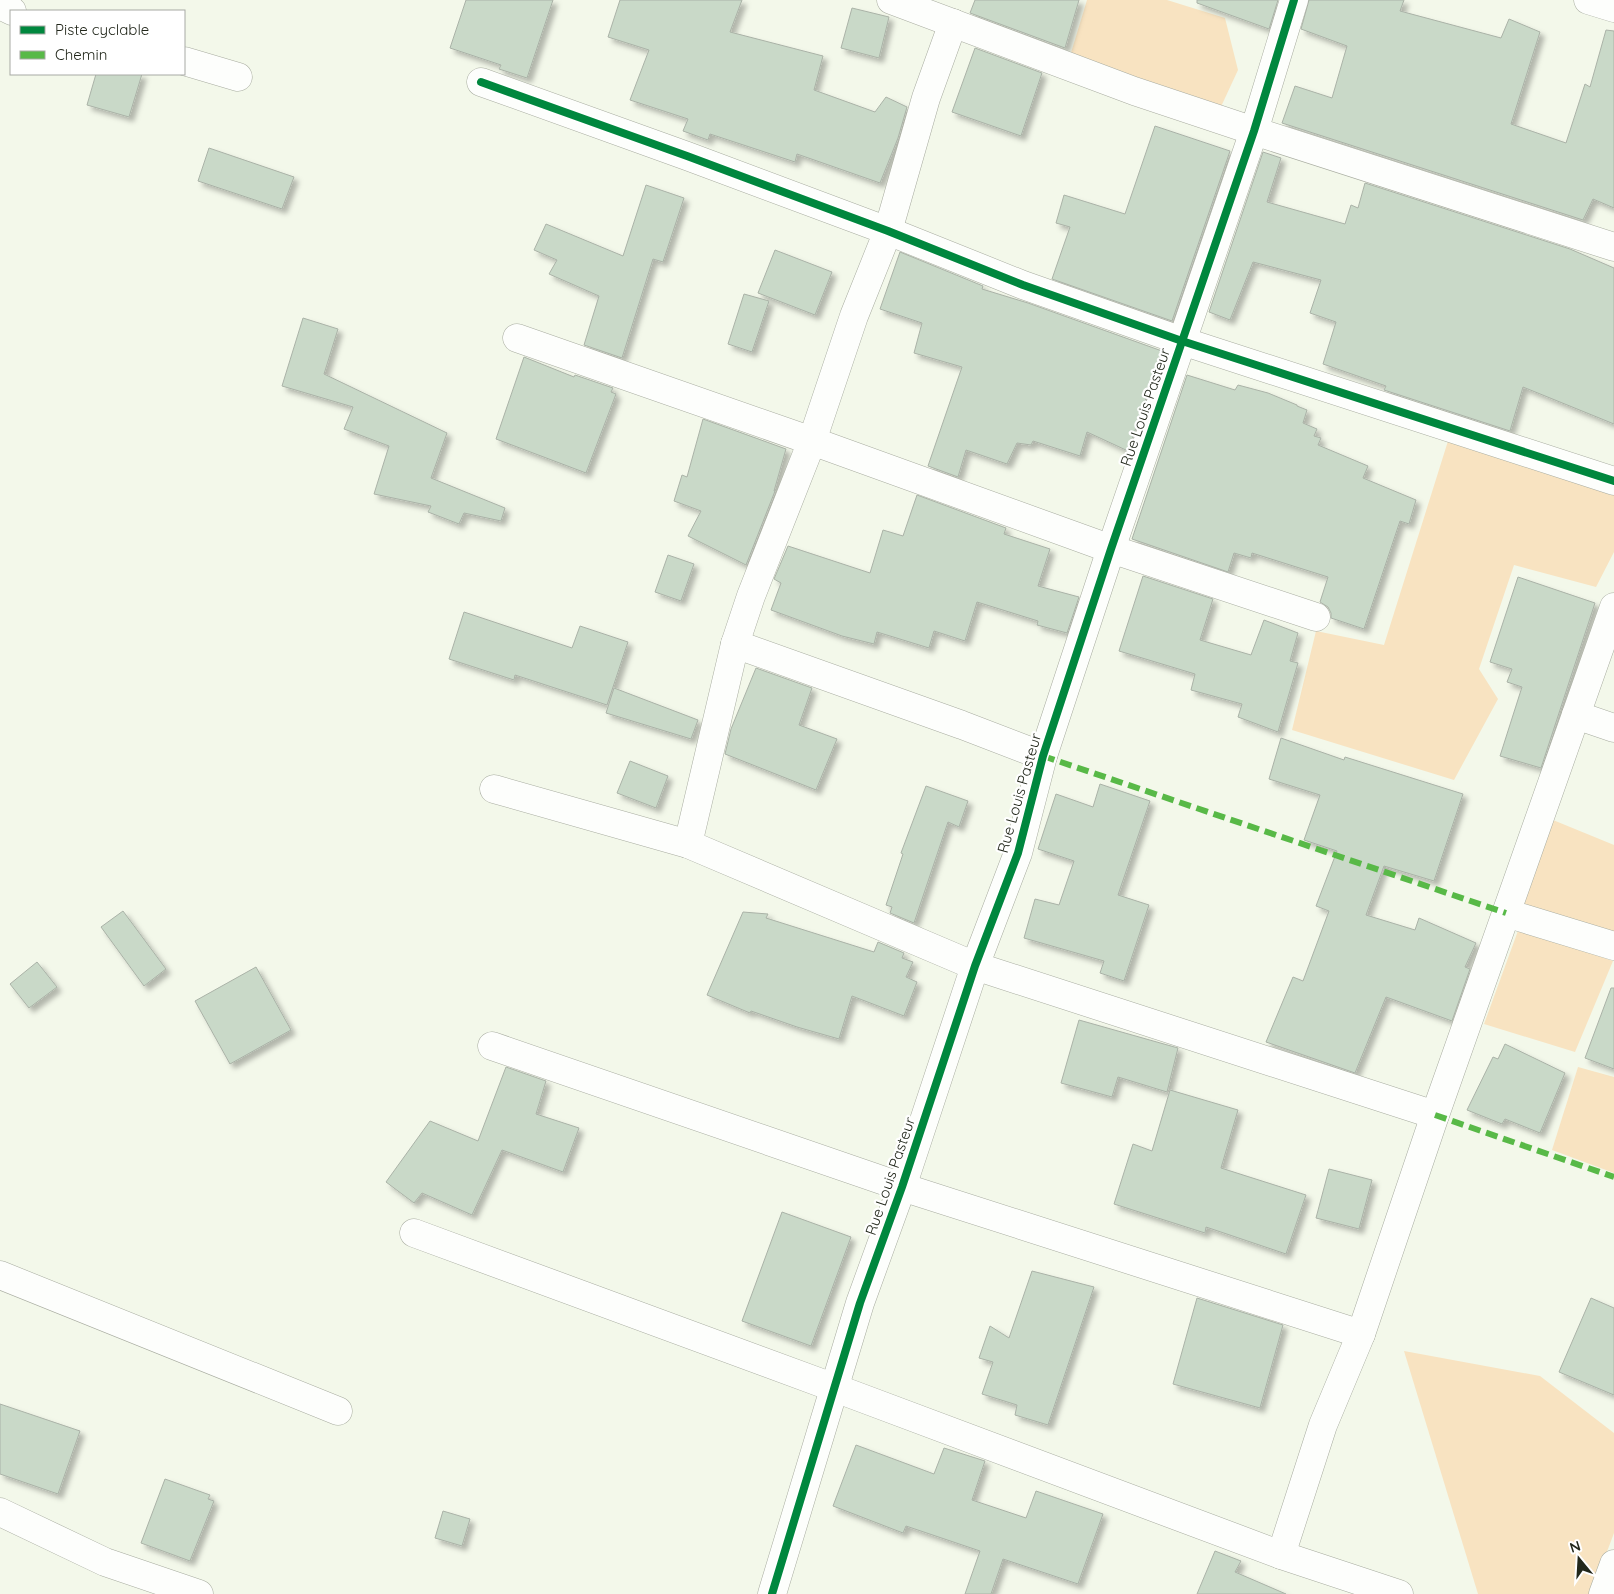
<svg xmlns="http://www.w3.org/2000/svg" width="1614" height="1594" viewBox="0 0 1614 1594" font-family="Quicksand,sans-serif">
<defs>
<filter id="shadow"><feDropShadow dx="4.5" dy="4.5" stdDeviation="2.5" flood-color="#0004"/></filter>
</defs>
<rect width="100%" height="100%" fill="#f3f8ea"/>
<!-- green -->
<g fill="#f8e3c1">
<path d="M 1087,0 L 1167,0 L 1225,18 L 1238,70 L 1219,111 L 1070,56 Z"/>
<path d="M 1448,441 L 1614,493 L 1614,552 L 1596,587 L 1514,565 L 1479,669 L 1498,699 L 1454,780 L 1292,730 L 1316,631 L 1384,645 Z"/>
<path d="M 1553,820 L 1614,845 L 1614,931 L 1612,936 L 1520,910 Z"/>
<path d="M 1519,928 L 1613,961 L 1575,1052 L 1484,1024 Z"/>
<path d="M 1578,1067 L 1614,1077 L 1614,1173 L 1552,1150 Z"/>
<path d="M 1404,1351 L 1540,1376 L 1614,1433 L 1614,1533 L 1591,1594 L 1478,1594 Z"/>
</g>
<!-- building -->
<g fill="#c9d9c8" stroke="#aab2a7" filter="url(#shadow)">
<path d="M 466,0 L 553,0 L 527,78 L 499,69 L 501,65 L 450,48 Z"/>
<path d="M 620,0 L 742,0 L 730,32 L 823,56 L 814,90 L 875,112 L 886,97 L 907,107 L 898,138 L 880,183 L 797,154 L 795,162 L 710,134 L 708,140 L 683,131 L 688,119 L 630,100 L 649,50 L 608,37 Z"/>
<path d="M 975,0 L 1079,0 L 1065,48 L 970,13 Z"/>
<path d="M 1197,0 L 1278,0 L 1269,29 L 1197,3 Z"/>
<path d="M 1309,0 L 1404,0 L 1400,11 L 1501,38 L 1509,19 L 1540,32 L 1511,124 L 1566,143 L 1585,84 L 1590,87 L 1606,30 L 1614,31 L 1614,208 L 1593,199 L 1583,220 L 1282,123 L 1295,86 L 1332,98 L 1347,46 L 1301,29 Z"/>
<path d="M 852,8 L 889,17 L 879,58 L 841,48 Z"/>
<path d="M 975,48 L 1042,73 L 1021,136 L 952,112 Z"/>
<path d="M 96,74 L 142,74 L 129,117 L 87,105 Z"/>
<path d="M 1155,126 L 1230,151 L 1172,321 L 1052,279 L 1070,227 L 1056,223 L 1064,195 L 1125,214 Z"/>
<path d="M 209,148 L 294,177 L 282,209 L 198,181 Z"/>
<path d="M 1263,152 L 1281,158 L 1267,202 L 1345,224 L 1351,205 L 1358,208 L 1365,183 L 1570,249 L 1614,268 L 1614,424 L 1523,387 L 1510,431 L 1384,390 L 1386,386 L 1323,364 L 1336,322 L 1310,313 L 1321,280 L 1253,262 L 1230,320 L 1209,312 Z"/>
<path d="M 646,185 L 684,198 L 663,262 L 653,259 L 622,358 L 584,345 L 599,296 L 549,274 L 557,260 L 534,250 L 546,224 L 623,256 Z"/>
<path d="M 775,250 L 832,272 L 815,315 L 758,293 Z"/>
<path d="M 900,252 L 983,286 L 982,289 L 1028,303 L 1162,351 L 1128,451 L 1087,432 L 1080,456 L 1033,441 L 1031,445 L 1017,443 L 1007,464 L 966,450 L 958,477 L 928,466 L 962,367 L 914,353 L 922,323 L 880,309 Z"/>
<path d="M 744,294 L 769,301 L 752,352 L 728,344 Z"/>
<path d="M 303,318 L 338,329 L 324,374 L 447,433 L 431,478 L 505,508 L 501,521 L 464,513 L 459,524 L 428,512 L 431,506 L 374,494 L 389,446 L 344,429 L 353,407 L 282,386 Z"/>
<path d="M 524,357 L 574,377 L 575,375 L 613,388 L 611,392 L 616,394 L 586,473 L 496,439 Z"/>
<path d="M 1187,375 L 1235,390 L 1238,385 L 1268,393 L 1297,405 L 1297,406 L 1307,410 L 1303,423 L 1317,429 L 1314,436 L 1321,438 L 1318,445 L 1368,466 L 1363,478 L 1416,500 L 1409,524 L 1400,521 L 1364,629 L 1331,618 L 1331,613 L 1328,607 L 1320,602 L 1328,577 L 1252,553 L 1251,558 L 1234,553 L 1228,572 L 1132,539 Z"/>
<path d="M 703,419 L 786,449 L 774,491 L 775,491 L 746,565 L 688,536 L 701,511 L 674,501 L 682,475 L 687,477 Z"/>
<path d="M 917,495 L 1006,528 L 1004,534 L 1050,549 L 1038,586 L 1079,597 L 1067,633 L 1037,625 L 1038,621 L 977,602 L 965,641 L 934,631 L 929,648 L 877,632 L 874,644 L 842,636 L 771,610 L 781,583 L 774,579 L 788,546 L 870,573 L 883,530 L 903,536 Z"/>
<path d="M 668,555 L 694,564 L 681,601 L 655,592 Z"/>
<path d="M 1143,576 L 1213,599 L 1200,640 L 1251,655 L 1264,620 L 1298,633 L 1290,661 L 1298,663 L 1278,732 L 1238,717 L 1242,704 L 1191,690 L 1195,674 L 1119,651 Z"/>
<path d="M 1518,577 L 1595,603 L 1541,768 L 1500,756 L 1522,687 L 1507,682 L 1512,669 L 1490,662 Z"/>
<path d="M 464,612 L 572,648 L 580,626 L 628,642 L 607,705 L 515,675 L 514,680 L 449,659 Z"/>
<path d="M 756,668 L 812,688 L 799,725 L 837,739 L 816,790 L 725,754 L 731,729 Z"/>
<path d="M 614,688 L 698,720 L 691,739 L 606,713 Z"/>
<path d="M 1281,738 L 1344,760 L 1345,757 L 1463,794 L 1434,881 L 1384,866 L 1366,915 L 1415,930 L 1419,918 L 1476,943 L 1465,967 L 1470,969 L 1452,1021 L 1386,997 L 1355,1073 L 1266,1042 L 1293,977 L 1303,981 L 1329,911 L 1316,906 L 1337,851 L 1304,840 L 1320,795 L 1269,779 Z"/>
<path d="M 630,761 L 668,776 L 656,808 L 617,793 Z"/>
<path d="M 1100,784 L 1150,801 L 1118,895 L 1149,905 L 1124,981 L 1100,973 L 1104,961 L 1024,938 L 1035,899 L 1059,905 L 1074,861 L 1038,849 L 1056,794 L 1093,807 Z"/>
<path d="M 926,786 L 968,801 L 959,827 L 948,822 L 914,923 L 890,913 L 892,907 L 886,905 L 903,854 L 901,853 Z"/>
<path d="M 123,911 L 166,969 L 144,986 L 101,927 Z"/>
<path d="M 743,912 L 768,914 L 766,918 L 874,952 L 878,942 L 904,953 L 902,958 L 913,962 L 906,977 L 917,982 L 904,1016 L 852,996 L 839,1039 L 797,1027 L 751,1011 L 750,1013 L 707,995 Z"/>
<path d="M 37,962 L 57,987 L 29,1008 L 10,984 Z"/>
<path d="M 256,967 L 291,1030 L 230,1064 L 195,1001 Z"/>
<path d="M 1611,988 L 1614,988 L 1614,1069 L 1585,1058 Z"/>
<path d="M 1079,1020 L 1178,1048 L 1167,1092 L 1118,1077 L 1112,1097 L 1061,1083 Z"/>
<path d="M 1505,1044 L 1565,1073 L 1540,1133 L 1505,1119 L 1502,1124 L 1467,1110 L 1493,1057 L 1498,1059 Z"/>
<path d="M 506,1067 L 546,1081 L 536,1114 L 579,1128 L 563,1172 L 502,1150 L 472,1215 L 422,1193 L 414,1203 L 386,1182 L 430,1121 L 478,1141 Z"/>
<path d="M 1170,1090 L 1238,1110 L 1221,1168 L 1306,1195 L 1286,1254 L 1206,1227 L 1205,1233 L 1114,1204 L 1133,1144 L 1152,1151 Z"/>
<path d="M 1329,1169 L 1372,1180 L 1359,1229 L 1316,1218 Z"/>
<path d="M 782,1212 L 851,1237 L 811,1346 L 742,1321 Z"/>
<path d="M 1032,1271 L 1094,1287 L 1048,1425 L 1015,1415 L 1017,1405 L 982,1394 L 993,1362 L 979,1358 L 990,1326 L 1009,1338 Z"/>
<path d="M 1197,1298 L 1283,1325 L 1260,1408 L 1173,1384 Z"/>
<path d="M 1591,1298 L 1614,1308 L 1614,1395 L 1559,1372 Z"/>
<path d="M 0,1404 L 80,1431 L 58,1494 L 0,1474 Z"/>
<path d="M 856,1445 L 934,1474 L 944,1448 L 985,1461 L 972,1500 L 1026,1518 L 1036,1491 L 1103,1514 L 1078,1584 L 1003,1559 L 991,1594 L 965,1594 L 980,1551 L 906,1526 L 903,1533 L 833,1506 Z"/>
<path d="M 165,1479 L 210,1495 L 208,1499 L 214,1501 L 190,1561 L 141,1543 Z"/>
<path d="M 443,1511 L 470,1519 L 462,1546 L 435,1538 Z"/>
<path d="M 1215,1551 L 1241,1561 L 1235,1572 L 1286,1594 L 1197,1594 Z"/>
</g>
<g fill="none" stroke-linecap="round" stroke-linejoin="round">
<!-- street casing -->
<g stroke="#a8aca0" stroke-width="29">
<g id="street">
<path d="M 891,0 L 1134,91 L 1254,131 L 1614,247"/>
<path d="M 1588,0 L 1614,8"/>
<path d="M 0,5 L 12,11"/>
<path d="M 184,61 L 238,77"/>
<path d="M 481,82 L 687,156 L 888,231 L 1023,285 L 1182,341 L 1614,481"/>
<path d="M 517,338 L 812,441 L 1111,549 L 1316,617"/>
<path d="M 735,644 L 962,725 L 1043,756"/>
<path d="M 1576,715 L 1614,728"/>
<path d="M 494,789 L 688,844 L 975,966 L 1435,1115"/>
<path d="M 688,844 L 735,644 L 751,596 L 812,441 L 854,316 L 888,231 L 926,98 L 953,23"/>
<path d="M 1506,913 L 1614,946"/>
<path d="M 492,1046 L 902,1187 L 1361,1334"/>
<path d="M 414,1233 L 835,1388 L 1281,1555 L 1399,1594"/>
<path d="M 0,1275 L 338,1411"/>
<path d="M 0,1512 L 105,1562 L 199,1594"/>
<path d="M 1281,1555 L 1323,1425 L 1361,1334 L 1435,1115 L 1614,607"/>
<path d="M 772,1594 L 860,1303 L 902,1187 L 975,966 L 1018,853 L 1043,756 L 1111,549 L 1254,131 L 1294,0"/>
<path d="M 1603,1594 L 1614,1564"/>
</g>
</g>
<!-- street -->
<use href="#street" stroke="#fdfefc" stroke-width="28"/>
<!-- quiet -->
<g stroke="#58b947" stroke-width="6" stroke-dasharray="12 6" stroke-linecap="butt">
<path d="M 1043,756 L 1506,913"/>
<path d="M 1435,1115 L 1614,1177"/>
</g>
<!-- cycleway casing -->
<g stroke="#fff" stroke-width="11">
<g id="cycleway">
<path d="M 481,82 L 687,156 L 888,231 L 1023,285 L 1182,341 L 1614,481"/>
<path d="M 772,1594 L 860,1303 L 902,1187 L 975,966 L 1018,853 L 1043,756 L 1111,549 L 1254,131 L 1294,0"/>
</g>
</g>
<!-- cycleway -->
<use href="#cycleway" stroke="#00873e" stroke-width="8"/>
</g>
<g text-anchor="middle" dominant-baseline="central" stroke-width="4.5" stroke-linejoin="round" paint-order="stroke">
<!-- street labels -->
<g font-size="15" fill="#22271b" stroke="#fff">
<text transform="translate(1145 407) rotate(-71)">Rue Louis Pasteur</text>
<text transform="translate(1019 793) rotate(-74)">Rue Louis Pasteur</text>
<text transform="translate(890 1176) rotate(-71)">Rue Louis Pasteur</text>
</g>
</g>
<!-- legend -->
<rect x="10" y="10" width="175" height="65" fill="#ffffff" stroke="#a7a9a4"/>
<rect x="20" y="26" width="25" height="8" fill="#00873e" stroke="#a7a9a4"/>
<text x="55" y="35" font-size="15" fill="#22271b">Piste cyclable</text>
<rect x="20" y="51" width="25" height="8" fill="#58b947" stroke="#a7a9a4"/>
<text x="55" y="60" font-size="15" fill="#22271b">Chemin</text>
<!-- north arrow -->
<g transform="translate(1579 1559) rotate(342)" stroke="#ffffff" stroke-width="4" paint-order="stroke">
<path d="M0-4L9 19L0 12L-9 19Z" fill="#22271b"/>
<text y="-8" font-size="14" font-weight="bold" text-anchor="middle" fill="#22271b">N</text>
</g>
</svg>
